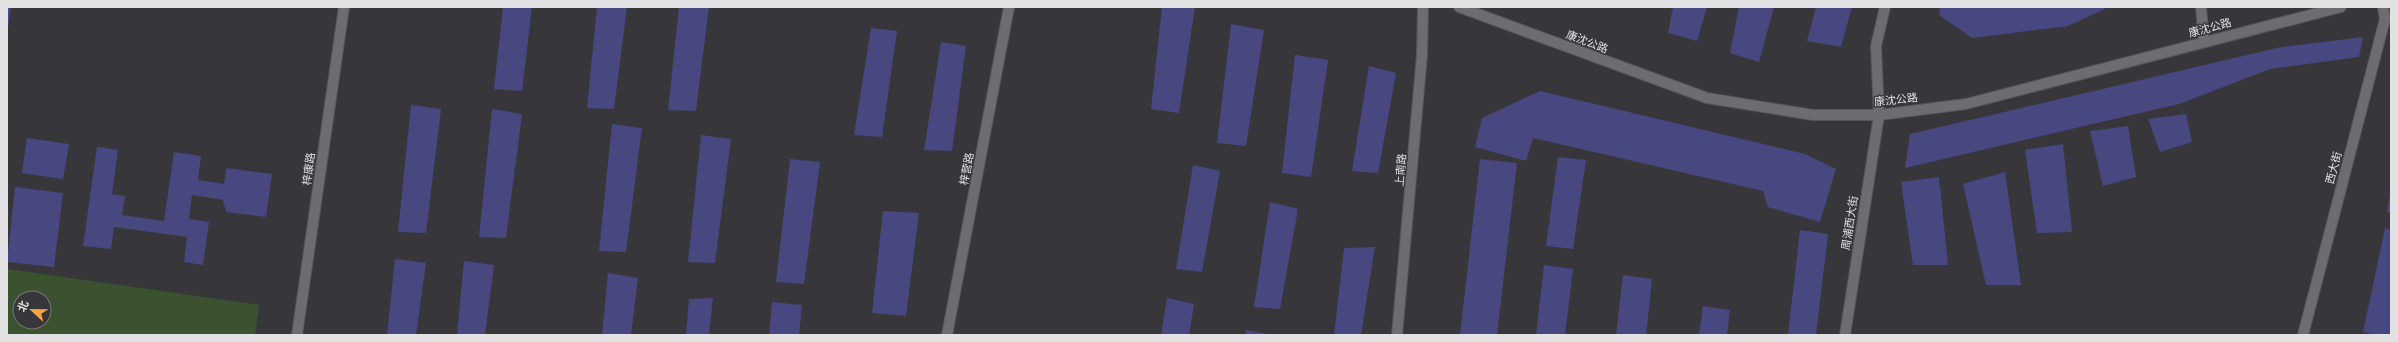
<svg xmlns="http://www.w3.org/2000/svg" width="2398" height="342" viewBox="0 0 2398 342" font-family="'Roboto Condensed','Noto Sans SC',sans-serif">
<rect width="100%" height="100%" fill="#37373b"/>
<!-- green -->
<path fill="#3b5231" fill-rule="evenodd" d="M 7,269 L 259,305 L 255,335 L 7,335 ZM 20,298 L 44,298 L 44,322 L 20,322 Z"/>
<!-- building -->
<g fill="#46487f">
<path d="M 7,7 L 11,7 L 8,28 L 7,28 Z"/>
<path d="M 503,7 L 532,7 L 522,91 L 494,89 Z"/>
<path d="M 597,7 L 627,7 L 614,109 L 587,108 Z"/>
<path d="M 679,7 L 709,7 L 696,111 L 668,110 Z"/>
<path d="M 1162,7 L 1195,7 L 1179,113 L 1151,109 Z"/>
<path d="M 1673,7 L 1707,7 L 1697,41 L 1668,33 Z"/>
<path d="M 1739,7 L 1774,7 L 1759,62 L 1730,53 Z"/>
<path d="M 1816,7 L 1852,7 L 1841,47 L 1807,41 Z"/>
<path d="M 1940,7 L 2106,7 L 2103,10 L 2068,26 L 1972,38 L 1939,15 Z"/>
<path d="M 1231,24 L 1264,30 L 1246,146 L 1217,143 Z"/>
<path d="M 871,28 L 897,31 L 882,137 L 854,135 Z"/>
<path d="M 2363,37 L 2359,57 L 2270,69 L 2179,104 L 1905,168 L 1910,134 L 2281,47 Z"/>
<path d="M 941,42 L 966,46 L 952,151 L 924,150 Z"/>
<path d="M 1295,55 L 1328,60 L 1311,177 L 1282,173 Z"/>
<path d="M 1369,66 L 1396,73 L 1378,173 L 1352,171 Z"/>
<path d="M 1540,91 L 1805,154 L 1836,169 L 1820,222 L 1768,207 L 1763,191 L 1533,138 L 1526,161 L 1475,147 L 1482,118 Z"/>
<path d="M 411,105 L 441,109 L 426,233 L 398,232 Z"/>
<path d="M 492,109 L 522,114 L 506,238 L 479,237 Z"/>
<path d="M 2186,114 L 2192,142 L 2160,152 L 2148,119 Z"/>
<path d="M 612,124 L 642,128 L 626,252 L 599,251 Z"/>
<path d="M 2128,126 L 2136,177 L 2103,186 L 2090,131 Z"/>
<path d="M 701,135 L 731,139 L 715,263 L 688,262 Z"/>
<path d="M 27,138 L 69,144 L 63,179 L 22,173 Z"/>
<path d="M 2063,144 L 2072,232 L 2037,233 L 2025,150 Z"/>
<path d="M 97,147 L 118,150 L 112,194 L 125,196 L 122,215 L 164,221 L 174,152 L 201,156 L 198,180 L 224,184 L 226,168 L 272,174 L 266,217 L 226,212 L 223,200 L 192,195 L 189,219 L 209,222 L 203,265 L 184,262 L 187,237 L 114,227 L 111,249 L 83,246 Z"/>
<path d="M 1558,157 L 1586,160 L 1573,249 L 1546,246 Z"/>
<path d="M 790,159 L 820,162 L 804,284 L 776,282 Z"/>
<path d="M 1480,159 L 1517,163 L 1497,335 L 1460,335 Z"/>
<path d="M 1193,165 L 1220,171 L 1202,272 L 1176,269 Z"/>
<path d="M 2005,172 L 2021,285 L 1986,285 L 1963,184 Z"/>
<path d="M 1939,177 L 1948,265 L 1913,265 L 1901,182 Z"/>
<path d="M 15,187 L 63,193 L 54,267 L 7,262 Z"/>
<path d="M 2390,194 L 2391,194 L 2391,213 L 2387,212 Z"/>
<path d="M 1270,202 L 1298,209 L 1280,309 L 1254,307 Z"/>
<path d="M 883,211 L 919,213 L 906,316 L 872,313 Z"/>
<path d="M 2385,228 L 2391,230 L 2391,335 L 2377,335 L 2363,332 Z"/>
<path d="M 1800,230 L 1828,234 L 1816,335 L 1788,335 Z"/>
<path d="M 1375,247 L 1361,335 L 1334,335 L 1344,248 Z"/>
<path d="M 395,259 L 426,263 L 416,335 L 387,335 Z"/>
<path d="M 464,261 L 494,265 L 485,335 L 457,335 Z"/>
<path d="M 1544,265 L 1573,269 L 1565,335 L 1536,335 Z"/>
<path d="M 608,273 L 638,278 L 631,335 L 602,335 Z"/>
<path d="M 1623,275 L 1652,279 L 1646,335 L 1616,335 Z"/>
<path d="M 713,298 L 709,335 L 686,335 L 689,299 Z"/>
<path d="M 1167,298 L 1194,304 L 1189,335 L 1161,335 Z"/>
<path d="M 772,302 L 802,305 L 799,335 L 769,335 Z"/>
<path d="M 1703,306 L 1730,310 L 1727,335 L 1699,335 Z"/>
<path d="M 1246,330 L 1267,334 L 1267,335 L 1246,335 Z"/>
</g>
<g fill="none" stroke-linecap="round" stroke-linejoin="round">
<!-- pedestrian casing -->
<g stroke="#555658" stroke-width="12">
<path id="pedestrian" d="M 2201,7 L 2204,42"/>
</g>
<!-- minor casing -->
<g stroke="#555658" stroke-width="12">
<g id="minor">
<path d="M 297,335 L 344,7"/>
<path d="M 947,335 L 1009,7"/>
<path d="M 1845,335 L 1879,115 L 1876,46 L 1885,7"/>
<path d="M 2303,335 L 2385,19 L 2383,7"/>
</g>
</g>
<!-- tertiary casing -->
<g stroke="#555658" stroke-width="12">
<g id="tertiary">
<path d="M 1459,7 L 1707,98 L 1813,115 L 1879,115 L 1966,104 L 2341,7"/>
<path d="M 1397,335 L 1422,55 L 1423,7"/>
</g>
</g>
<!-- pedestrian -->
<use href="#pedestrian" stroke="#6c6c71" stroke-width="10"/>
<!-- minor -->
<use href="#minor" stroke="#6c6c71" stroke-width="10"/>
<!-- tertiary -->
<use href="#tertiary" stroke="#6c6c71" stroke-width="10"/>
</g>
<g text-anchor="middle" dominant-baseline="central" stroke-width="3" stroke-linejoin="round" paint-order="stroke">
<!-- street labels -->
<g font-size="11" fill="#e2e2e4" stroke="#37373b">
<text transform="translate(2210 28) rotate(-15)">康沈公路</text>
<text transform="translate(1587 42) rotate(21)">康沈公路</text>
<text transform="translate(1896 100) rotate(-6)">康沈公路</text>
<text transform="translate(2334 168) rotate(-75)">西大街</text>
<text transform="translate(309 169) rotate(-82)">梓康路</text>
<text transform="translate(967 169) rotate(-79)">梓营路</text>
<text transform="translate(1401 170) rotate(-85)">上南路</text>
<text transform="translate(1850 223) rotate(-81)">周浦西大街</text>
</g>
</g>
<!-- border -->
<rect width="2398" height="342" fill="none" stroke="#e2e2e4" stroke-width="16"/>
<!-- north arrow -->
<g transform="translate(32 310) rotate(292)"><circle r="19" fill="#37373b" stroke="#7b7b7f"/>
<path d="M0-3L7 15L0 10L-7 15Z" fill="#f3a443"/>
<text y="-6" font-size="11" font-weight="bold" text-anchor="middle" fill="#e2e2e4">北</text>
</g>
</svg>
